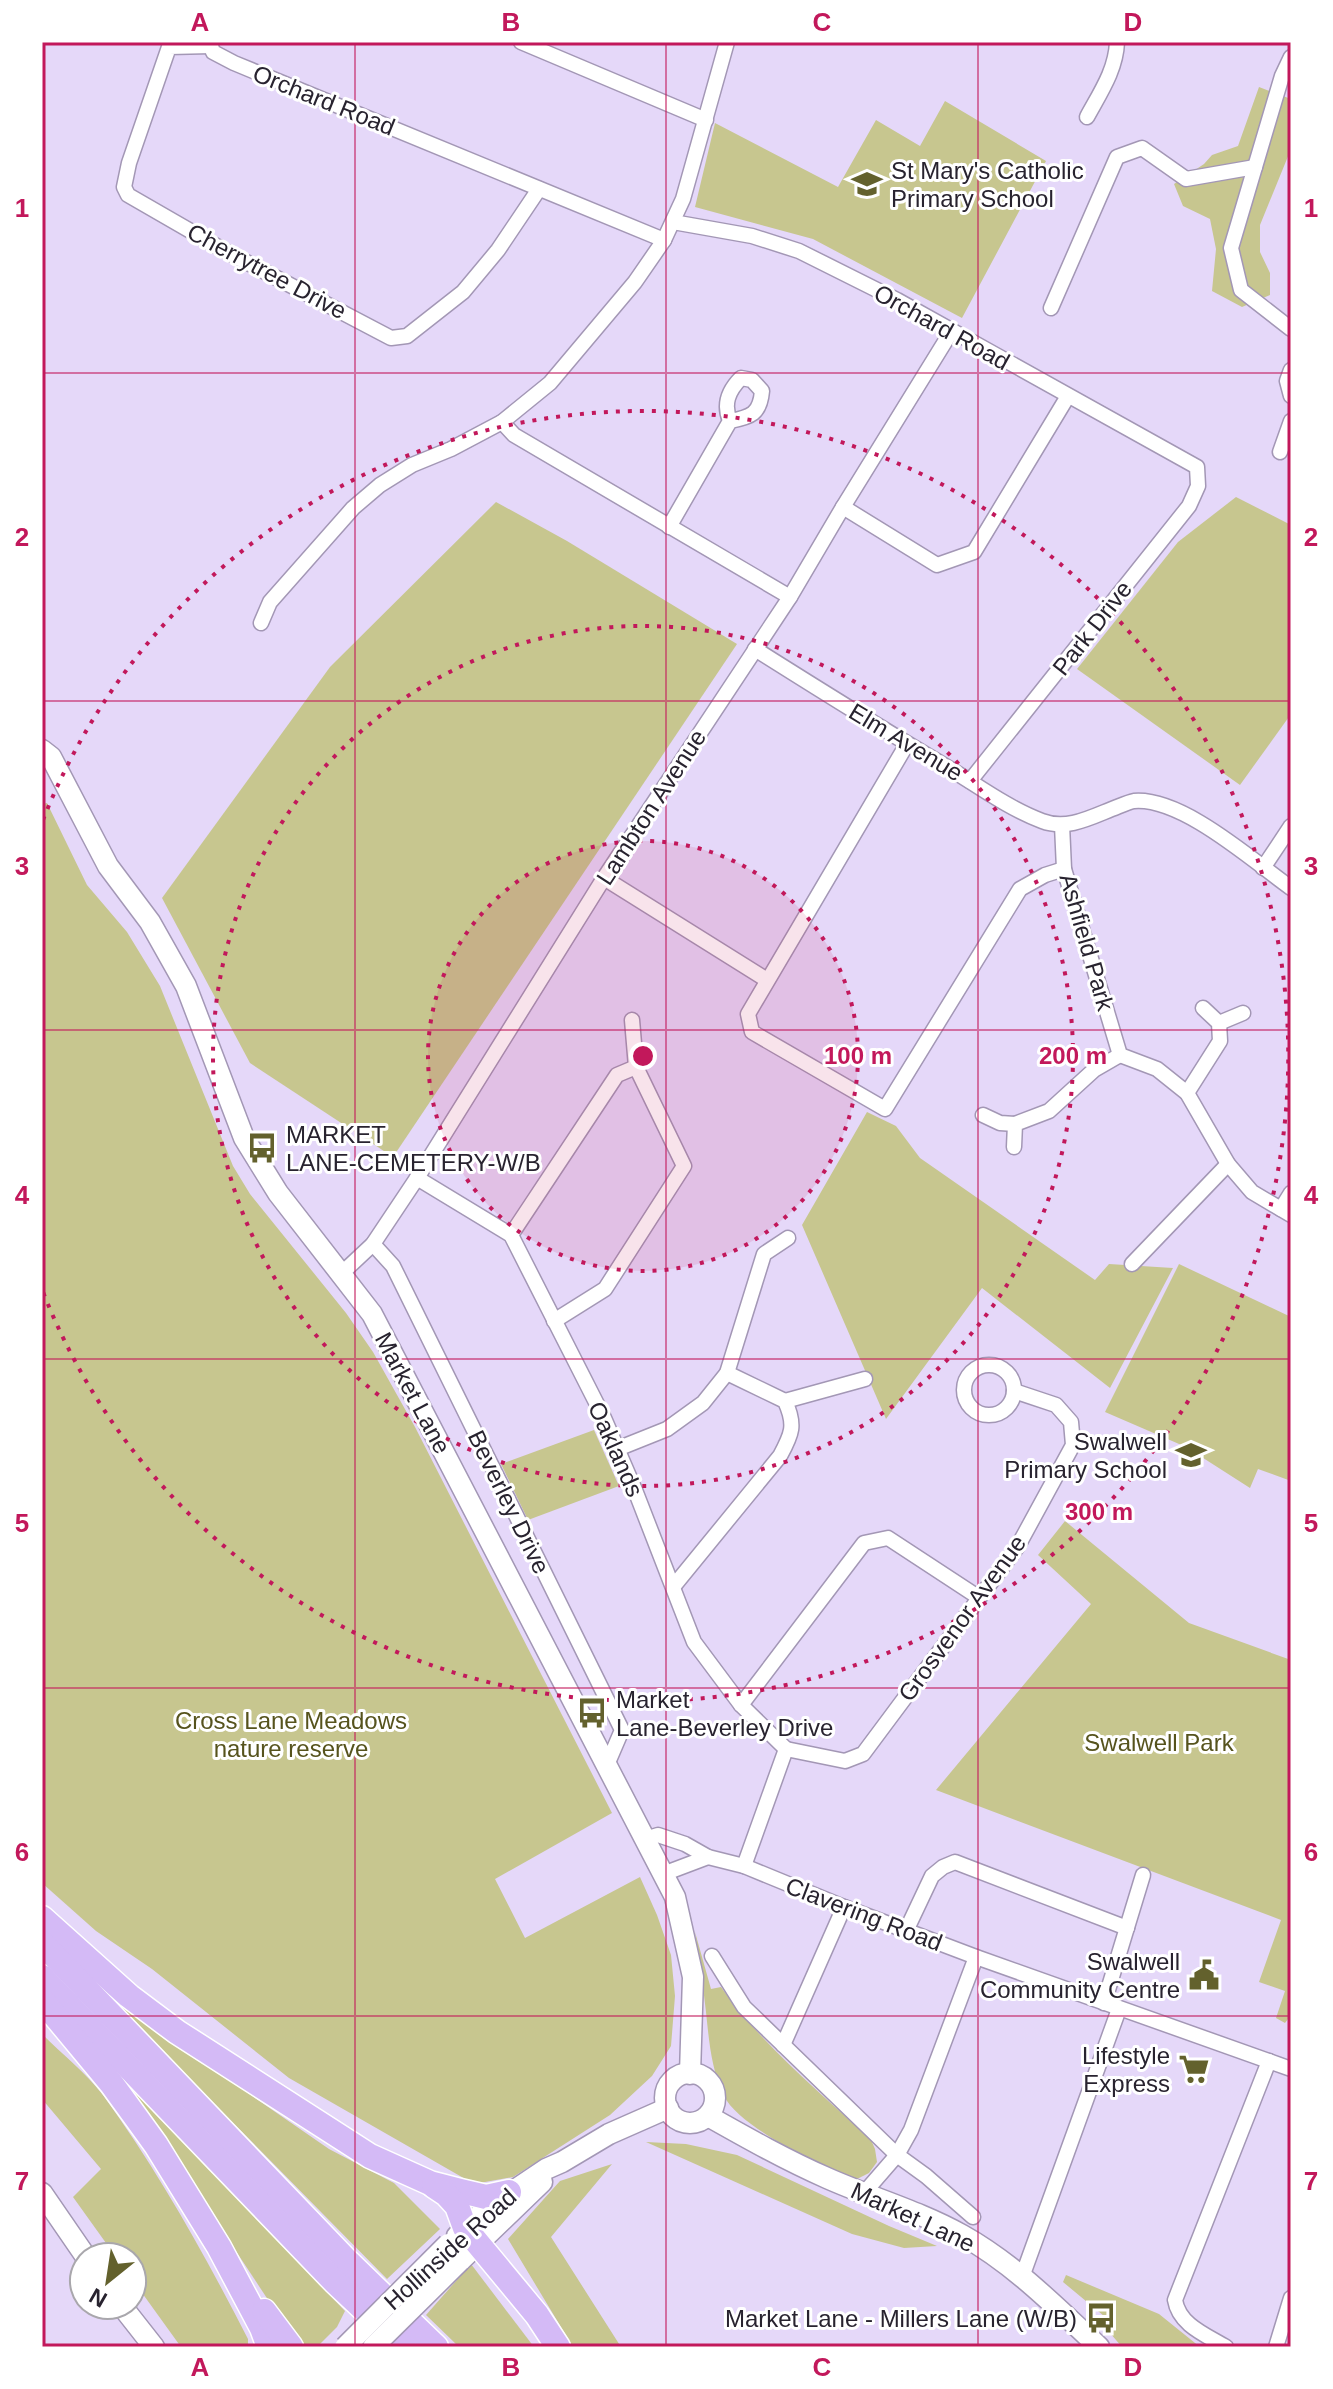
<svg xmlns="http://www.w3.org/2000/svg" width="1333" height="2389" viewBox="0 0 1333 2389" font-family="Helvetica,sans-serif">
<rect width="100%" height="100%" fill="#e5d8f9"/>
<!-- green -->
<g fill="#c7c68f">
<path d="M 1259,87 L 1291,99 L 1291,149 L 1260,225 L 1260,252 L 1270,273 L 1270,295 L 1242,307 L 1212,291 L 1216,249 L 1210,219 L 1183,206 L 1174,184 L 1204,164 L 1212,155 L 1238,146 Z"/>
<path d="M 945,101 L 1046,161 L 962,318 L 813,239 L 695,207 L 715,123 L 838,187 L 876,120 L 920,146 Z"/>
<path d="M 1236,497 L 1291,525 L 1291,714 L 1240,785 L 1077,669 L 1178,542 Z"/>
<path d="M 496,502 L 567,541 L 737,644 L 393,1157 L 250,1063 L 162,898 L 330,667 Z"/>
<path d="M 47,803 L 87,885 L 127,932 L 160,986 L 233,1166 L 250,1194 L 346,1313 L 373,1352 L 415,1427 L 612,1813 L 495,1879 L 525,1938 L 640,1877 L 657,1915 L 671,1955 L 675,1996 L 671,2046 L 652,2076 L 610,2115 L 513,2177 L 474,2184 L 289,2078 L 152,1969 L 96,1931 L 42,1883 L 42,804 Z"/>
<path d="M 867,1112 L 896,1126 L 920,1158 L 1095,1280 L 1109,1264 L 1173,1268 L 1110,1388 L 982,1288 L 886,1419 L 802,1225 Z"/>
<path d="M 1179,1264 L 1291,1317 L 1291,1481 L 1258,1469 L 1250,1488 L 1186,1447 L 1105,1412 Z"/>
<path d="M 594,1430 L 619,1486 L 528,1520 L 501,1464 Z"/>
<path d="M 1065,1521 L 1189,1623 L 1291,1660 L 1291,2015 L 1285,2023 L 1276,2018 L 1285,1991 L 1259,1982 L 1281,1920 L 936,1790 L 1091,1604 L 1038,1555 Z"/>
<path d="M 695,1932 L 711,1989 L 721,1987 C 762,2045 819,2091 871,2140 L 875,2149 L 877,2162 L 869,2173 L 857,2179 C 823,2167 740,2128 724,2096 C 711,2069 709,2040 706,2012 C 703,1985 699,1959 695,1932 Z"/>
<path d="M 88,1970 L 203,2062 L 329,2149 L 394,2183 L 440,2229 L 387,2279 L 185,2074 L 82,1974 Z"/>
<path d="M 42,2034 C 62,2054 86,2073 103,2095 C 158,2171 205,2255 248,2339 L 248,2347 L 181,2347 L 132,2279 L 132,2257 L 116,2257 L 73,2197 L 101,2169 L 42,2099 Z"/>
<path d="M 122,2079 L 345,2311 L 337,2327 L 317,2347 L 307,2347 L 290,2333 Z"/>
<path d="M 646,2142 L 686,2144 L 737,2155 L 889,2226 L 937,2246 L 904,2248 L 852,2234 Z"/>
<path d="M 612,2164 L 551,2237 L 621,2347 L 573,2347 L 508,2239 L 560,2181 Z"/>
<path d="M 471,2264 L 534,2347 L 459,2347 L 426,2315 Z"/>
<path d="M 1066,2275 L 1159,2314 L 1200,2347 L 1122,2347 L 1110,2333 L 1110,2321 L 1063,2282 Z"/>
</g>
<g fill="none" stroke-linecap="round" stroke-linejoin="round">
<!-- street casing -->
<g stroke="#a397b5" stroke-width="17">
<g id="street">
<path d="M 521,42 L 706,120"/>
<path d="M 211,46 L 169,47 L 129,163 L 124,187 L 128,195 L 227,252 L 391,338 L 407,336 L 463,292 L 498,250 L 539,189"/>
<path d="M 211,46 L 213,52 L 234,63 L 664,240"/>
<path d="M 1291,57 L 1282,76 L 1231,248 L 1241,290 L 1291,329"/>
<path d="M 1087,117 C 1100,93 1116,70 1117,42"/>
<path d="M 673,222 L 752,236 L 799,251 L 897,300 L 1197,467 L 1198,486 L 1189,506 L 970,781"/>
<path d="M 1051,308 L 1117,157 L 1142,148 L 1186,179 L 1255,167"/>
<path d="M 1291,370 L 1287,381 L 1291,396"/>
<path d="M 502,422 L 514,435 L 790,597"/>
<path d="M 1280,452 L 1291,421"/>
<path d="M 843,507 L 937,565 L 974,552 L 1068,396"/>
<path d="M 669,527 L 730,421 C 751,417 760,414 762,391 L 752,380 L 741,378 C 728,391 723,404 730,421"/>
<path d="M 261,623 L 270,602 L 353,508 L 380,485 L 412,465 L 451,449 L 502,422 L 550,383 L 635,282 L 664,240 L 683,199 L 727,42"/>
<path d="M 755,649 C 820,690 885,731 952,770 C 981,788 1010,809 1042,821 C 1068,831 1093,816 1117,807 C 1122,805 1129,802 1134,801 C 1182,797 1253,861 1291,888"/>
<path d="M 907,744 L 748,1014 L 752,1032 L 885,1109 L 1020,889 L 1045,875 L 1064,869"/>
<path d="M 1062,825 L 1064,869 L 1120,1055 L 1157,1069 L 1187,1093 L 1228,1164 L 1252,1192 L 1291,1215"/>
<path d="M 1263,868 L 1291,826"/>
<path d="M 604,878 L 767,980"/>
<path d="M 632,1020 L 636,1067"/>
<path d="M 1219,1023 L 1243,1013"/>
<path d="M 1187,1093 L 1220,1041 L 1219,1023 L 1203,1008"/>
<path d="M 983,1115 L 1000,1123 L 1015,1124"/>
<path d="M 1014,1147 L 1015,1124 L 1049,1111 L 1094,1070 L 1120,1055"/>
<path d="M 417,1178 L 511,1235 L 604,1418 L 635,1490 L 694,1642 L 741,1705 L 786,1749"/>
<path d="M 1281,1209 L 1291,1193"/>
<path d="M 511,1235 L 617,1075 L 636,1067 L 684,1166 L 605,1289 L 554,1321"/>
<path d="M 373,1244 L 393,1266 L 622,1730 L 607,1765"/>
<path d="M 1132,1264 L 1228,1164"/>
<path d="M 341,1274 L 373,1244 L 417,1178 L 604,878 L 790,597 L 843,507 L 951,332"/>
<circle cx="989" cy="1390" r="25"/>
<path d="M 785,1401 L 865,1379"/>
<path d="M 617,1449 L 667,1429 L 703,1403 L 727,1373 L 764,1254 L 788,1238"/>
<path d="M 673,1587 L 780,1456 C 792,1434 796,1425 785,1401 L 727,1373"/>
<path d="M 741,1705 L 864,1543 L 888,1538 L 978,1597"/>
<path d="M 786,1749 L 845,1761 L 863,1754 L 1018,1546 L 1073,1445 L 1071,1422 L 1056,1405 L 1014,1391"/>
<path d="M 645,1839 L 658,1835 L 685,1844 L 708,1857 L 744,1866 L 844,1907 L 976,1957 L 1291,2069"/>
<path d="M 744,1866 L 786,1749"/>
<path d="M 663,1874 L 708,1857"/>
<path d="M 906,1931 L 932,1876 L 943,1867 L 955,1862 L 1127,1928"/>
<path d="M 712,1956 L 744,2007 L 897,2155 L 926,2176 L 973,2217"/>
<path d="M 1104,2003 L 1143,1875"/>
<path d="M 783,2045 L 844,1907"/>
<path d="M 864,2193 L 897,2155 L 911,2130 L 976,1957"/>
<path d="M 1022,2277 L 1119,2009"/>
<path d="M 1226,2347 C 1206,2335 1179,2325 1175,2300 L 1269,2061"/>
<path d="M 1276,2347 L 1291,2298"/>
</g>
</g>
<!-- secondary casing -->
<g stroke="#a397b5" stroke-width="23">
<g id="secondary">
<path d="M 42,750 L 51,757 L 108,866 L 150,922 L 186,986 L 244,1138 L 278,1193 L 372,1314 L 675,1897 L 693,1977 L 690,2074"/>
<circle cx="690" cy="2098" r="25"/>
<path d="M 708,2116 C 747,2138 786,2160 827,2178 C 872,2198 919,2211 962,2235 C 1014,2264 1056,2307 1099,2347"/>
<path d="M 42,2193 L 86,2257"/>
<path d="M 457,2236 L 485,2210 L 546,2169 L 562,2162 L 609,2134 L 668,2108"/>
<path d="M 460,2261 L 542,2182"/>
<path d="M 121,2305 L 154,2347"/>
</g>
</g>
<!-- highway casing -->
<g stroke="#fff" stroke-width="27">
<g id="highway">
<path d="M 42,1918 L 129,1996 L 177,2032 L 370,2156 L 430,2183 L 461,2191 L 486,2197 L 509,2192"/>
<path d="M 42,1943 L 348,2262 L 436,2347"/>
<path d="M 42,1977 L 335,2282 L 404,2347"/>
<path d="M 42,2000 L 111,2083 L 156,2145 L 219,2247 L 262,2328 L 269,2347"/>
<path d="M 434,2186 L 446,2194 L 457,2206 L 465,2228 L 537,2315 L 558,2347"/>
<path d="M 264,2311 L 291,2347"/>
</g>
</g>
<!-- street -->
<use href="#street" stroke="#fff" stroke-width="14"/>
<!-- secondary -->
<use href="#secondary" stroke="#fff" stroke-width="20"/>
<!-- highway -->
<use href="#highway" stroke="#d4baf6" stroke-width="24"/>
<!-- secondary-bridge casing -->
<g stroke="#a397b5" stroke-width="23" stroke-linecap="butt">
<g id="secondary-bridge">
<path d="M 345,2347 L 448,2244"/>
<path d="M 373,2347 L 460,2261"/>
</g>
</g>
<!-- secondary-bridge -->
<use href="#secondary-bridge" stroke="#fff" stroke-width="20"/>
</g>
<!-- grid -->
<path fill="none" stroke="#c2185b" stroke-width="2" stroke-opacity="0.55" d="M 355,42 L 355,2347M 666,42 L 666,2347M 978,42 L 978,2347M 42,373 L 1291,373M 42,701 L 1291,701M 42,1030 L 1291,1030M 42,1359 L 1291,1359M 42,1688 L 1291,1688M 42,2016 L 1291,2016"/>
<!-- distance rings -->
<circle cx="643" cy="1056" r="215" fill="#c2185b" fill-opacity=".12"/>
<g fill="none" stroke="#c2185b" stroke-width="4" stroke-dasharray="4 8">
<circle cx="643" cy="1056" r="215"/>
<circle cx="643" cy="1056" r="430"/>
<path d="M43 820A645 645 0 1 1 43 1292"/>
</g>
<!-- icons -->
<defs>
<g id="school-bare" transform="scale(2.4)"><path d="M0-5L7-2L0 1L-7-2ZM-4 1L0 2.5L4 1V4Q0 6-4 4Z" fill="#63612d" stroke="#fff" stroke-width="2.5" paint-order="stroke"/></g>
<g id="bus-bare" transform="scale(2.4)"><path d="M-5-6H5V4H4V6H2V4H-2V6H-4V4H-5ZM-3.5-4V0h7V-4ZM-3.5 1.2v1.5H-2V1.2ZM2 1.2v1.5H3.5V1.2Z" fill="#63612d" stroke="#fff" stroke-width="2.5" paint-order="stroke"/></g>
<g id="civic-bare" transform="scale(2.4)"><path d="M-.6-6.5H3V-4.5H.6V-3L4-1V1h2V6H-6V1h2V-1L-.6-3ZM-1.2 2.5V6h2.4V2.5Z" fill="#63612d" stroke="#fff" stroke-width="2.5" paint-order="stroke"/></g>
<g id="supermarket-bare" transform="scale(2.4)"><path d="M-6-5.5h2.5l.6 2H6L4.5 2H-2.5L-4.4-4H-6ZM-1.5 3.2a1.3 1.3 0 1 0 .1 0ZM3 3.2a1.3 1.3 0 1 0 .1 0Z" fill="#63612d" stroke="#fff" stroke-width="2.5" paint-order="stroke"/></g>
</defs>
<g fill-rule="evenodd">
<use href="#school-bare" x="867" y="184"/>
<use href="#bus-bare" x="262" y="1148"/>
<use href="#school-bare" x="1191" y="1455"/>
<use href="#bus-bare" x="592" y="1713"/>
<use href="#civic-bare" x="1204" y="1975"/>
<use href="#supermarket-bare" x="1194" y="2069"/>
<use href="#bus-bare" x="1101" y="2318"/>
</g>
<g text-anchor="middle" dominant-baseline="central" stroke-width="6" stroke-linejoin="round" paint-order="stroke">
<!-- street labels -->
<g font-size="24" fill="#28232f" stroke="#fff">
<text transform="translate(324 100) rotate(22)">Orchard Road</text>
<text transform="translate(267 271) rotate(28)">Cherrytree Drive</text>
<text transform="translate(942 327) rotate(29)">Orchard Road</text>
<text transform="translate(1092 628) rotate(-52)">Park Drive</text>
<text transform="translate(906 742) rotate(31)">Elm Avenue</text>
<text transform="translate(651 807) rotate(-57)">Lambton Avenue</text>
<text transform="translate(1087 942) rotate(74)">Ashfield Park</text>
<text transform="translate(413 1393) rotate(62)">Market Lane</text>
<text transform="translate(616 1449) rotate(66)">Oaklands</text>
<text transform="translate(509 1502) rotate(64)">Beverley Drive</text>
<text transform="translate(962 1618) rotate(-54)">Grosvenor Avenue</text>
<text transform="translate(864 1914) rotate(21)">Clavering Road</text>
<text transform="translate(913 2217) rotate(25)">Market Lane</text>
<text transform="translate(450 2249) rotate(-42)">Hollinside Road</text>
</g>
<!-- poi labels -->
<g font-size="24" fill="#28232f" stroke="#fff" text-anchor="end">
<text x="891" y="170" text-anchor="start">St Mary's Catholic<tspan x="891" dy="28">Primary School</tspan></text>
<text x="286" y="1134" text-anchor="start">MARKET<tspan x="286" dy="28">LANE-CEMETERY-W/B</tspan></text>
<text x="1167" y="1441">Swalwell<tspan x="1167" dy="28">Primary School</tspan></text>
<text x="616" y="1699" text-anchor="start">Market<tspan x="616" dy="28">Lane-Beverley Drive</tspan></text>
<text x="1180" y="1961">Swalwell<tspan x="1180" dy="28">Community Centre</tspan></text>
<text x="1170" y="2055">Lifestyle<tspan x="1170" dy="28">Express</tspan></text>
<text x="1077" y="2318">Market Lane - Millers Lane (W/B)</text>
</g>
<!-- park labels -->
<g font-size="24" fill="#56531d" stroke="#fff">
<text x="291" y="1720">Cross Lane Meadows<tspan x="291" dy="28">nature reserve</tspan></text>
<text x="1159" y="1742">Swalwell Park</text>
</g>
</g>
<circle cx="643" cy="1056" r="12" fill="#c2185b" stroke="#fff" stroke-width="4"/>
<g font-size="24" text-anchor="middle" font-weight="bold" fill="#c2185b" stroke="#fff" stroke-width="6" stroke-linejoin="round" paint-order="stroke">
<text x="858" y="1064">100 m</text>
<text x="1073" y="1064">200 m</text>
<text x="1099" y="1520">300 m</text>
</g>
<!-- border -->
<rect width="1333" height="2389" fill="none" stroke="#ffffff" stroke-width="88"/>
<!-- north arrow -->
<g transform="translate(108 2281) rotate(210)"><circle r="38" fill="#ffffff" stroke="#a9a7ac" stroke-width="2"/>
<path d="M0-6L14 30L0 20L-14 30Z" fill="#63612d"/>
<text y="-12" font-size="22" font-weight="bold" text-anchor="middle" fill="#28232f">N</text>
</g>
<rect x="44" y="44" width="1245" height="2301" fill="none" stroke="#c2185b" stroke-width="3"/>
<g font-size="26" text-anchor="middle" font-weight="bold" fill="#c2185b">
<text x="200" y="31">A</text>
<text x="511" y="31">B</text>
<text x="822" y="31">C</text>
<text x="1133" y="31">D</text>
<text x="22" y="217">1</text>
<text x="1311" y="217">1</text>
<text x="22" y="546">2</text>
<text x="1311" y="546">2</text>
<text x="22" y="875">3</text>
<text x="1311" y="875">3</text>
<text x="22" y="1204">4</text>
<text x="1311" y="1204">4</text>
<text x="22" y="1532">5</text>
<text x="1311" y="1532">5</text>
<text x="22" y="1861">6</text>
<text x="1311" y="1861">6</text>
<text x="22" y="2190">7</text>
<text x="1311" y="2190">7</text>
<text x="200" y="2376">A</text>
<text x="511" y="2376">B</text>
<text x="822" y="2376">C</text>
<text x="1133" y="2376">D</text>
</g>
</svg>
